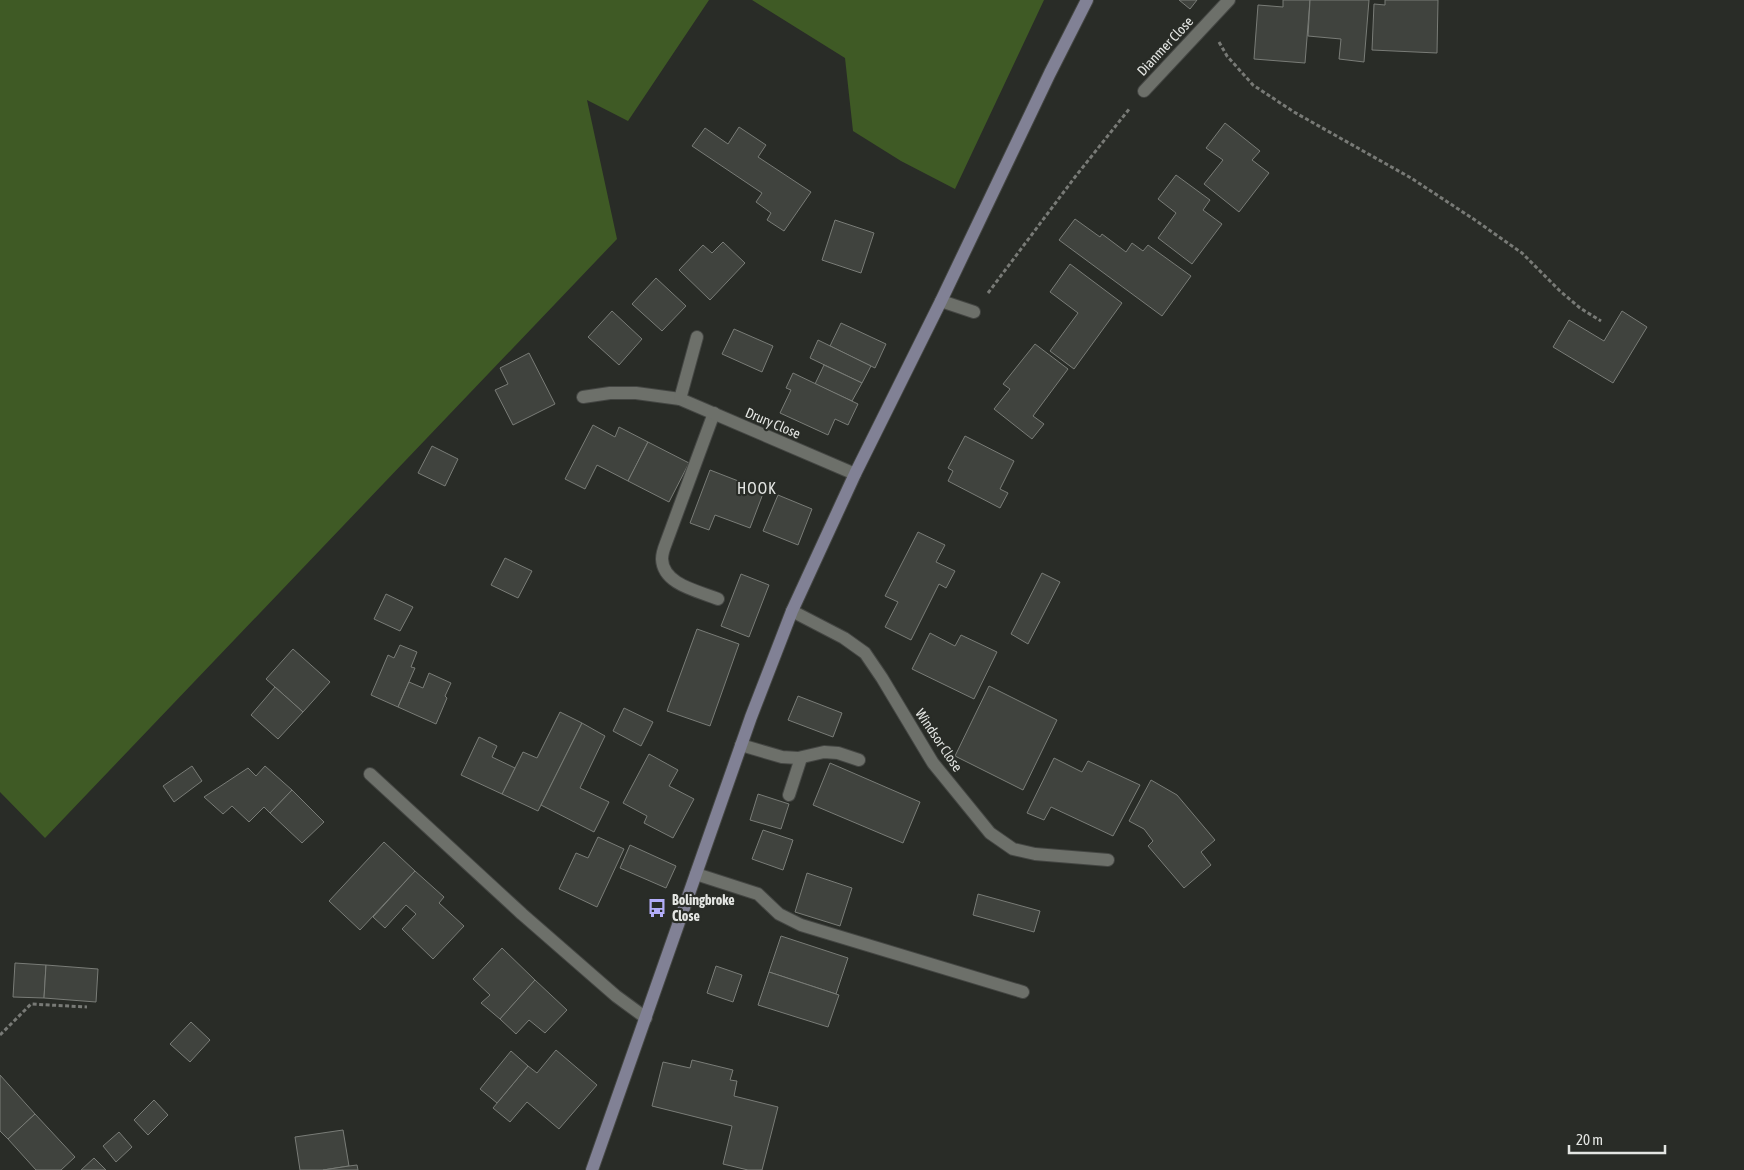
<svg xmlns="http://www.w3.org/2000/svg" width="1744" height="1170" viewBox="0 0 1744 1170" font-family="'Asap Condensed',sans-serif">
<rect width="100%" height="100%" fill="#292c27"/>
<!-- green -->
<g fill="#3f5a25">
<path d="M 0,0 L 709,0 L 628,121 L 587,100 L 617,239 L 45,838 L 0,792 Z"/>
<path d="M 752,0 L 1044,0 L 955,189 L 901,161 L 853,131 L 845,58 Z"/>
</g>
<!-- building -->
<g fill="#40433e" stroke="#797c77">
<path d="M 1179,0 L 1197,0 L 1190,9 Z"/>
<path d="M 1283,0 L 1310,0 L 1305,63 L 1254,59 L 1258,5 L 1283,7 Z"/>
<path d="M 1310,0 L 1369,0 L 1364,62 L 1339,59 L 1341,39 L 1308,36 Z"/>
<path d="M 1385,0 L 1438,0 L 1437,53 L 1372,50 L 1374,4 L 1385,5 Z"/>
<path d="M 1225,123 L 1260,151 L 1252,160 L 1269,173 L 1239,212 L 1204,184 L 1223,160 L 1206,148 Z"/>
<path d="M 739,127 L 766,145 L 758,157 L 811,192 L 784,231 L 767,220 L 771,213 L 756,202 L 762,193 L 692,146 L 705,128 L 728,144 Z"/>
<path d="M 1176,175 L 1210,200 L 1203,210 L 1222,224 L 1192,264 L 1158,238 L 1176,213 L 1158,199 Z"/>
<path d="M 1075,219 L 1100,237 L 1102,234 L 1126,252 L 1132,243 L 1143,251 L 1148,245 L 1191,276 L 1162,316 L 1059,240 Z"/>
<path d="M 835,220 L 874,233 L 861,273 L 822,260 Z"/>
<path d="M 723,242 L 745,263 L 710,300 L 679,270 L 703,245 L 712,253 Z"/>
<path d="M 1070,264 L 1122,303 L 1074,369 L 1050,351 L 1078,313 L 1050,292 Z"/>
<path d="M 656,278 L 686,306 L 662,331 L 632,304 Z"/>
<path d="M 612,311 L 642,339 L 619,365 L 588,337 Z"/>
<path d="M 1622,311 L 1647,327 L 1613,383 L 1553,347 L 1569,320 L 1604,341 Z"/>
<path d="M 841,323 L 886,344 L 875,368 L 830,346 Z"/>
<path d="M 734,329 L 773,346 L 762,372 L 722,354 Z"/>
<path d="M 818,340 L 871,366 L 862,383 L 810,358 Z"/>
<path d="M 1035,344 L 1068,369 L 1033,416 L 1044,424 L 1032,439 L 994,409 L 1010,389 L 1003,384 Z"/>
<path d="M 529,353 L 555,404 L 513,425 L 495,390 L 508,384 L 500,368 Z"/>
<path d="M 824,365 L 862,383 L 852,401 L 815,384 Z"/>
<path d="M 793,373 L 858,404 L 848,425 L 835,419 L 828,435 L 780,413 L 791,390 L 786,388 Z"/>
<path d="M 593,425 L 615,437 L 619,427 L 648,442 L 628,481 L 597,465 L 585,489 L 565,479 Z"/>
<path d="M 965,436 L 1014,461 L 1000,489 L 1008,493 L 1000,508 L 948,481 L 953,471 L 948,468 Z"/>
<path d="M 648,442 L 689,463 L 669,502 L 628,481 Z"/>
<path d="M 432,446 L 458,459 L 445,486 L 418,473 Z"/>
<path d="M 710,470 L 764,491 L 750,528 L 715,515 L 709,530 L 690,523 Z"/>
<path d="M 778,495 L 812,509 L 798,545 L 763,531 Z"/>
<path d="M 918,532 L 945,545 L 936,562 L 955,571 L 946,588 L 939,584 L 911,640 L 885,627 L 898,602 L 885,596 Z"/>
<path d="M 505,558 L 532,571 L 518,598 L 491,585 Z"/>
<path d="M 1042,573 L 1060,582 L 1028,644 L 1011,634 Z"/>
<path d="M 741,574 L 769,585 L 749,637 L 721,626 Z"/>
<path d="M 386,594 L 413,607 L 400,631 L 374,619 Z"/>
<path d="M 697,629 L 739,644 L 710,726 L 667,711 Z"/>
<path d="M 930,633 L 955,646 L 961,635 L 997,652 L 974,699 L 912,669 Z"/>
<path d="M 400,645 L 417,652 L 411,667 L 415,668 L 398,707 L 371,695 L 388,655 L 394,658 Z"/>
<path d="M 293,649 L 330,682 L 303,712 L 266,679 Z"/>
<path d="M 429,673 L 451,683 L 445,696 L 447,698 L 436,724 L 398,707 L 409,682 L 423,688 Z"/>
<path d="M 989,686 L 1057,720 L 1023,790 L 955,756 Z"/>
<path d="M 275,687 L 303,712 L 278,739 L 251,715 Z"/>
<path d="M 798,696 L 842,713 L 833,737 L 788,720 Z"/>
<path d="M 624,708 L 653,722 L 641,746 L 613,731 Z"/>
<path d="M 560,712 L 582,723 L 538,811 L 502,794 L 523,752 L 537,758 Z"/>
<path d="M 582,723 L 605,736 L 580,788 L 609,802 L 594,832 L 541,805 Z"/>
<path d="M 479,737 L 497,746 L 492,757 L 515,768 L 502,794 L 461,775 Z"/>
<path d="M 649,754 L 678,770 L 669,786 L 694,799 L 673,838 L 644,823 L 647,816 L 623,803 Z"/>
<path d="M 1054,758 L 1082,772 L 1088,761 L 1140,785 L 1113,836 L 1051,807 L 1044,820 L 1027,813 Z"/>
<path d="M 830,763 L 920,802 L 903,843 L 813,805 Z"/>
<path d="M 192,766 L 202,781 L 174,802 L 163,786 Z"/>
<path d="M 265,766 L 292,790 L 270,813 L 264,807 L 249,822 L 232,806 L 223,814 L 204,797 L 248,768 L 256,776 Z"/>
<path d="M 1151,780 L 1177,795 L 1215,840 L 1201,852 L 1211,865 L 1184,888 L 1148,846 L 1153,841 L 1144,829 L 1129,821 Z"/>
<path d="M 292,790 L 324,822 L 302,843 L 270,813 Z"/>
<path d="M 758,794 L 789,804 L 781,829 L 750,820 Z"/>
<path d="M 763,830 L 793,840 L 783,870 L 752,859 Z"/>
<path d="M 598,837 L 624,849 L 597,907 L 559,889 L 576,853 L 588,858 Z"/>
<path d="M 384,842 L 415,871 L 360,930 L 329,901 Z"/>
<path d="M 630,845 L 676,866 L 666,888 L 620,868 Z"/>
<path d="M 415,871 L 444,897 L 439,903 L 464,926 L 433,959 L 402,929 L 416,914 L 406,905 L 385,928 L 373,917 Z"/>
<path d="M 807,873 L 852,888 L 840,926 L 795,912 Z"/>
<path d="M 978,894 L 1040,911 L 1034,932 L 973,915 Z"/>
<path d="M 781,936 L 848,958 L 836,994 L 769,972 Z"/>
<path d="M 502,948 L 535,980 L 500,1019 L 481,1003 L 490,995 L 473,979 Z"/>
<path d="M 15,963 L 46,965 L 44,998 L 13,997 Z"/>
<path d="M 46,965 L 98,969 L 96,1002 L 44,998 Z"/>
<path d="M 716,966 L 742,975 L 733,1002 L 707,993 Z"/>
<path d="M 769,972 L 839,995 L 828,1027 L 758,1005 Z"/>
<path d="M 535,980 L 567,1010 L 545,1033 L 529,1020 L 516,1034 L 500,1019 Z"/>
<path d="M 191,1022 L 210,1040 L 190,1062 L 170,1044 Z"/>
<path d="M 556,1050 L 597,1085 L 559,1129 L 527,1102 L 510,1122 L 493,1108 L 528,1066 L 537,1073 Z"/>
<path d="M 511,1051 L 528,1066 L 497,1103 L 480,1089 Z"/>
<path d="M 692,1060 L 733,1070 L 730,1080 L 737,1081 L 734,1096 L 778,1107 L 762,1170 L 748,1170 L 723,1164 L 732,1126 L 652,1106 L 663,1062 L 690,1068 Z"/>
<path d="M 0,1075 L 35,1114 L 8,1139 L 0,1131 Z"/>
<path d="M 154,1100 L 168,1115 L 148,1135 L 134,1120 Z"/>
<path d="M 35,1114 L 75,1157 L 61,1170 L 36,1170 L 8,1139 Z"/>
<path d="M 343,1130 L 349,1166 L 323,1170 L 300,1170 L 295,1137 Z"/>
<path d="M 119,1132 L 132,1147 L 116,1162 L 103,1146 Z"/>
<path d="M 94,1158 L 106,1170 L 81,1170 Z"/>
<path d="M 357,1165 L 358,1170 L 323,1170 L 349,1166 Z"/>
</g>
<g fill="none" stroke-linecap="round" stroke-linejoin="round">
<!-- lane casing -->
<g stroke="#444643" stroke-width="14">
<g id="lane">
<path d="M 941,301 L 974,312"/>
<path d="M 714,413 L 666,543 C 664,548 662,553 662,559 C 663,585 699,591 718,599"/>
<path d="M 741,745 L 782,757 L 798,758 L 824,752 L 838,753 L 859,760"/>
<path d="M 789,795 L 801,758"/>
<path d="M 696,874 L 758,894 L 779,914 L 801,925 L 1023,992"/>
</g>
</g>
<!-- street casing -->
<g stroke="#444643" stroke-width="14">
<g id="street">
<path d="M 1144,91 L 1229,0"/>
<path d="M 583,397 L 610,393 L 636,393 L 680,399 L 855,474"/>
<path d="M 680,399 L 697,337"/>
<path d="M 792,611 L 844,638 L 865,653 L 882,678 L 933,763 L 990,833 L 1013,849 L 1035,854 L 1108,860"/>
<path d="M 370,774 L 522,914 L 616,996 L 646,1018"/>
</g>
</g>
<!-- secondary casing -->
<g stroke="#444643" stroke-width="14">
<path id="secondary" d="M 592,1170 L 751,717 L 792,611 L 855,474 L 941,301 L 1050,73 L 1087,0"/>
</g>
<!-- path -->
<g stroke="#787a76" stroke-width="3" stroke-dasharray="4 2.5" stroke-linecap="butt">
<path d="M 1219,42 L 1227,56 L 1253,85 L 1294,112 L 1411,178 L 1475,220 L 1522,253 L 1560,291 L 1580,308 L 1601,321"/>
<path d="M 988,293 L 1075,177 L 1130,108"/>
<path d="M 0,1035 L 31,1004 L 87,1007"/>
</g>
<!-- lane -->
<use href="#lane" stroke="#6d706a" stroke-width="12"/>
<!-- street -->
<use href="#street" stroke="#6d706a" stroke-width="12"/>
<!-- secondary -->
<use href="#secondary" stroke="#818195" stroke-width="12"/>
</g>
<!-- icons -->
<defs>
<g id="bus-bare" transform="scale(1.5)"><path d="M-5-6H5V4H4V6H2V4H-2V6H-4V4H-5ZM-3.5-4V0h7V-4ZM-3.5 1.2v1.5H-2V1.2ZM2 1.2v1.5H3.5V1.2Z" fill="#b3adf9" stroke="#292c27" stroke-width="2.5" paint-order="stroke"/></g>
</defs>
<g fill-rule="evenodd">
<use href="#bus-bare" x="657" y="908"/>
</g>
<g text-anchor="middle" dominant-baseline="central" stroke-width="4.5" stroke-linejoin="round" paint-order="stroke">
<!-- street labels -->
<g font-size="14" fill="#e4e6e3" stroke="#292c27">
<text transform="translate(1165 46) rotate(-47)">Dianmer Close</text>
<text transform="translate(773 423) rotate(23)">Drury Close</text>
<text transform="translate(939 740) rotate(56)">Windsor Close</text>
</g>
<!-- poi labels -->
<g font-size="14" font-weight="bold" fill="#e4e6e3" stroke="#292c27" text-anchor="start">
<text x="672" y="900">Bolingbroke<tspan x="672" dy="16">Close</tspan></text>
</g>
<!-- quarter labels -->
<g font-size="16" letter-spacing="1" fill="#e4e6e3" stroke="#292c27">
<text x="757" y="488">HOOK</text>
</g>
</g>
<!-- scale -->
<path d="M1569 1145v8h96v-8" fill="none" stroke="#e4e6e3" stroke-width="2.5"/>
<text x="1576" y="1145" font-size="15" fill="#e4e6e3" stroke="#292c27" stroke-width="4" paint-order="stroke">20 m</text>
</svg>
